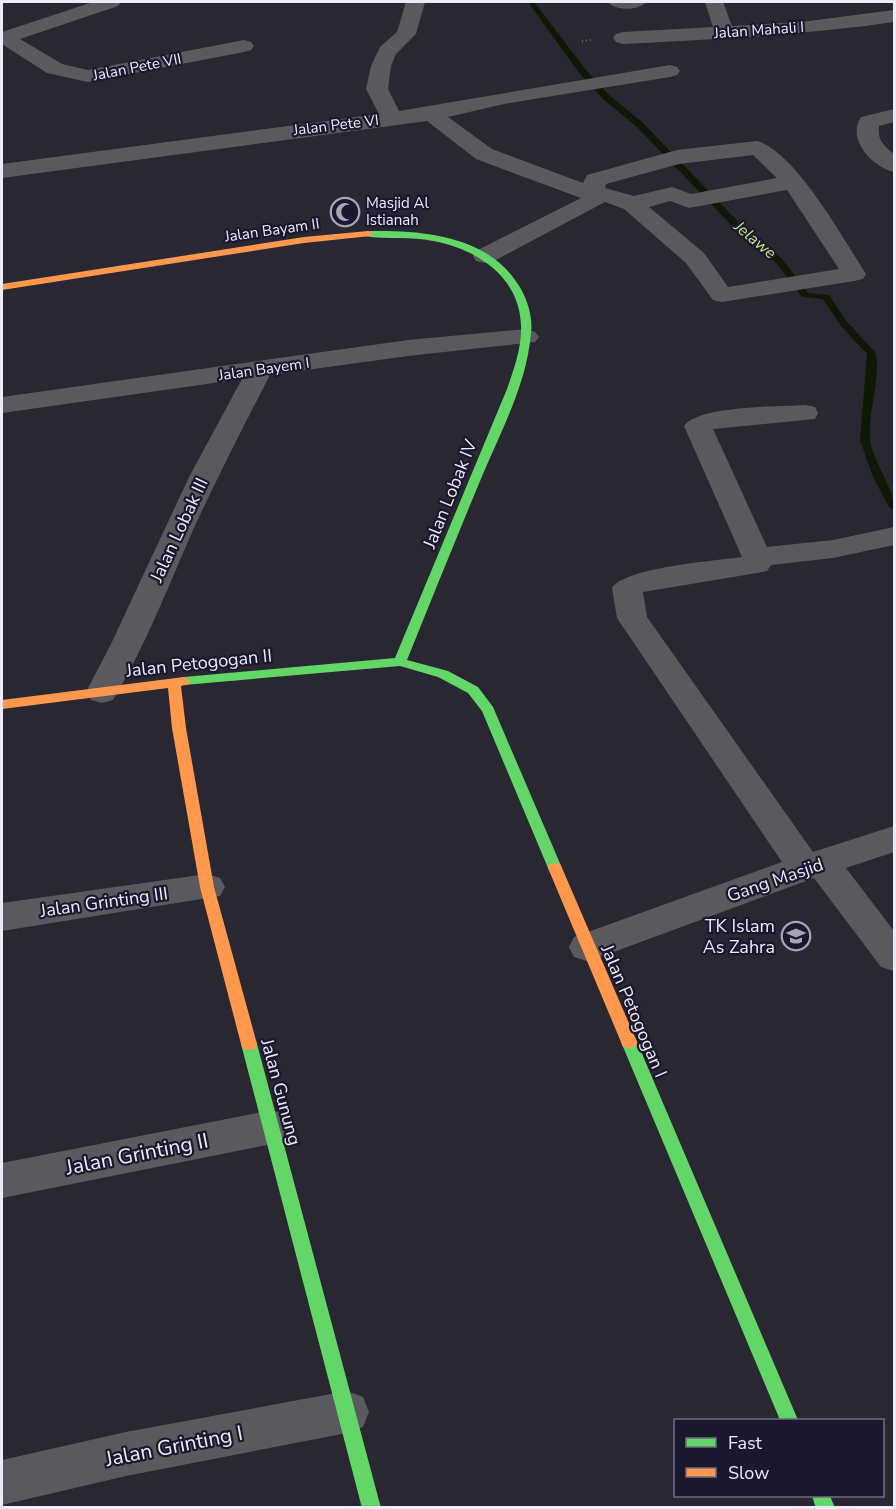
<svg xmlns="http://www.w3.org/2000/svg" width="896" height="1509" viewBox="0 0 896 1509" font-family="'Nunito Sans',sans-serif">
<rect width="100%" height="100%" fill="#282732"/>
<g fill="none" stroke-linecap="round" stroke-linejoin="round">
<!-- stream -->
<path fill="#0f1804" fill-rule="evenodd" d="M 528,2 L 534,2 L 586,70 L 609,95 L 643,123 L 744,228 L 782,259 L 808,293 L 829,295 L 847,322 L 875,352 C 882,374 867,416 870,440 C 874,465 894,486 894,510 L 889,507 L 873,477 L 860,440 L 867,354 L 841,326 L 823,299 L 802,297 L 776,263 L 738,232 L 637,127 L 603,99 L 580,74 Z"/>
<!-- path -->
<path stroke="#646368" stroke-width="2" stroke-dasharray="1 3" stroke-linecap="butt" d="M 582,41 L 592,40"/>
<!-- street -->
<g fill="#5a5a5e" fill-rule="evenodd">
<path d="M 93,2 L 121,2 L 118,6 L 20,39 L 62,64 L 88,70 L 244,40 L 251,42 L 254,46 L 251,50 L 244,52 L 88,82 L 47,73 L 2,44 L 2,32 Z"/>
<path d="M 406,2 L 425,2 L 416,34 L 396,54 L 391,66 L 388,89 L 399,111 L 670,65 L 677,67 L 680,71 L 677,75 L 670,77 L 504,104 L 448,117 L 492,149 L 583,183 L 587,175 L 677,150 L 757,141 C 795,151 844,240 866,274 L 863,279 L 854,281 L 722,302 L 713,300 L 686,263 L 624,209 L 605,202 L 494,261 L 485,263 L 476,261 L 473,256 L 476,251 L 581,198 L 476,159 L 427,121 L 2,178 L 2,164 L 379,114 L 366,89 L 371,66 L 380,47 L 397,32 ZM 753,155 L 777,178 L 691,194 L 672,187 L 634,196 L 605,188 L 606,184 L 679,164 ZM 787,190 L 839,269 L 728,287 L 704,253 L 649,207 L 670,201 L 689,208 Z"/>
<path d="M 608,2 L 646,2 C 639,11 615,11 608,2 Z"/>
<path d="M 705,2 L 723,2 L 732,26 L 801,22 L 894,10 L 894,22 C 804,35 714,39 623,44 L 616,42 L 613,38 L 616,34 L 623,32 L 713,27 Z"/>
<path d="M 894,109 L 894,122 L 879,126 C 877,140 884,146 894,154 L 894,172 C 873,167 846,140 861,117 Z"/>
<path d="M 526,329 L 535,332 L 539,337 L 535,342 L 408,356 L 270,375 C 243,427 217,478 193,530 C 168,587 145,647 113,700 L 102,703 L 91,700 L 86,692 L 111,644 L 189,477 L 242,379 L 2,413 L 2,397 L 408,340 Z"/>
<path d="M 805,405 L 815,407 L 818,413 L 815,419 L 713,429 L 767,547 L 833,540 L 894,527 L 894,545 L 833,558 L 771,565 L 767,571 L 757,573 L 643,592 L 647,617 L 813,852 L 894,826 L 894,852 L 846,868 L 894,931 L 894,971 L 881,967 L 814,878 L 600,957 L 587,961 L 574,957 L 569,947 L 574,937 L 782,862 L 617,618 L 612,588 C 626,567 715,561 742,557 L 684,426 C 699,405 779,407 805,405 Z"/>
<path d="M 207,874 L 220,878 L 225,887 L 220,896 L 2,931 L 2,903 Z"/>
<path d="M 272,1110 L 286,1115 L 292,1127 L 286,1139 L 272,1144 L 2,1198 L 2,1163 Z"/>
<path d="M 347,1391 L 363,1397 L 369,1412 L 363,1427 L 347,1433 L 126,1476 L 2,1505 L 2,1460 L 126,1432 Z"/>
</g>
<!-- fast -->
<g fill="#63d668" fill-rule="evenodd">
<path d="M 368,231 C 424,230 490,235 521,289 C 528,302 533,318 531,333 C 527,383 502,429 483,474 C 457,536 432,598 407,660 L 448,671 L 478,687 L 493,707 L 562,868 L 560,872 L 550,872 L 548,868 L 482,711 L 468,693 L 438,677 L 400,666 L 184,685 L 178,681 L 184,677 L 395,658 L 507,389 C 514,369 522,347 521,326 C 520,277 477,249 433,241 C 411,236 387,240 365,236 L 363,234 Z"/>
<path d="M 629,1036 L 635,1037 L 637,1042 L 798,1420 L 780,1420 L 621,1042 L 623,1037 Z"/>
<path d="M 249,1038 L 255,1039 L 257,1044 L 381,1508 L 362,1508 L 241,1044 L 243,1039 Z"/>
<path d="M 812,1496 L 830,1496 L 835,1508 L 816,1508 Z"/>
</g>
<!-- slow -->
<g fill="#ff974d" fill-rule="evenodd">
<path d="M 368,231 L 373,234 L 371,236 L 304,243 L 2,290 L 2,284 L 304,237 Z"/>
<path d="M 184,677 L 190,681 L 189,684 L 181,686 L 186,728 L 214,887 L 257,1044 L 255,1049 L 249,1050 L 243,1049 L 241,1044 L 200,887 L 172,728 L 168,688 L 2,709 L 2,700 Z"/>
<path d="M 555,863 L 560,864 L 562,868 L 637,1042 L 635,1047 L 629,1048 L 623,1047 L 621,1042 L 548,868 L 550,864 Z"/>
</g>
</g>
<!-- icons -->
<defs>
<g id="mosque-ring" transform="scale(1.5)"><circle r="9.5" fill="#1b182d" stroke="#a7a6b4" stroke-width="1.5"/><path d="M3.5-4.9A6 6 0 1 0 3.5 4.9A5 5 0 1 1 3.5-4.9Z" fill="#a7a6b4"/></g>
<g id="school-ring" transform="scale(1.5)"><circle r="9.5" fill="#1b182d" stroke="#a7a6b4" stroke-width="1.5"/><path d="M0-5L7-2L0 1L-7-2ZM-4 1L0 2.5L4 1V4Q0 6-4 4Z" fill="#a7a6b4"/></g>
</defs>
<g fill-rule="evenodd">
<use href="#mosque-ring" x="345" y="212"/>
<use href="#school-ring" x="796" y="936"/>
</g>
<g text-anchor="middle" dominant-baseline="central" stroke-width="4.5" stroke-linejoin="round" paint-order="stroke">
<!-- far-street labels -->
<g font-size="15" fill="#ecebfa" stroke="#1b182d">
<text transform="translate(759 30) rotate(-4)">Jalan Mahali I</text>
<text transform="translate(137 67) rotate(-11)">Jalan Pete VII</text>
<text transform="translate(336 125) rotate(-7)">Jalan Pete VI</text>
<text transform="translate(272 230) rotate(-8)">Jalan Bayam II</text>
<text transform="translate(264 369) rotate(-8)">Jalan Bayem I</text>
</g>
<!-- far-poi labels -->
<g font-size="15" fill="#ecebfa" stroke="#1b182d" text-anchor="start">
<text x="366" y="203">Masjid Al<tspan x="366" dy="17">Istianah</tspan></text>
</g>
<!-- far-water labels -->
<g font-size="16" font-style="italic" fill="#c3e68a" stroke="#1b182d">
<text transform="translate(755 240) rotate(40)">Jelawe</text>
</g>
<!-- street labels -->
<g font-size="18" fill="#ecebfa" stroke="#1b182d">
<text transform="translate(450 494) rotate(-68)">Jalan Lobak IV</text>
<text transform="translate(179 530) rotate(-65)">Jalan Lobak III</text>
<text transform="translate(199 663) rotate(-6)">Jalan Petogogan II</text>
<text transform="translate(775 880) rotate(-19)">Gang Masjid</text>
<text transform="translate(104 902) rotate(-8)">Jalan Grinting III</text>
<text transform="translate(634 1011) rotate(67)">Jalan Petogogan I</text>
<text transform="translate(281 1092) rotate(75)">Jalan Gunung</text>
</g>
<!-- poi labels -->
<g font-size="18" fill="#ecebfa" stroke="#1b182d" text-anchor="end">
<text x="775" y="926">TK Islam<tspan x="775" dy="21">As Zahra</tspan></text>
</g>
<!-- near-street labels -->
<g font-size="21" fill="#ecebfa" stroke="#1b182d">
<text transform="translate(137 1154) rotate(-11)">Jalan Grinting II</text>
<text transform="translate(174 1446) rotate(-11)">Jalan Grinting I</text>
</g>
</g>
<!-- border -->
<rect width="896" height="1509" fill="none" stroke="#ecebfa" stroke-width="6"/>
<!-- legend -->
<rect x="674" y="1419" width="210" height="78" fill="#1b182d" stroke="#6f6c7f" stroke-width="1.5"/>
<rect x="686" y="1438" width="30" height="9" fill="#63d668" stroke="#6f6c7f" stroke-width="1.5"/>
<text x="728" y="1449" font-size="18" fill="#ecebfa">Fast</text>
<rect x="686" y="1468" width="30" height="9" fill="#ff974d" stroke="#6f6c7f" stroke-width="1.5"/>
<text x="728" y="1479" font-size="18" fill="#ecebfa">Slow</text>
</svg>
